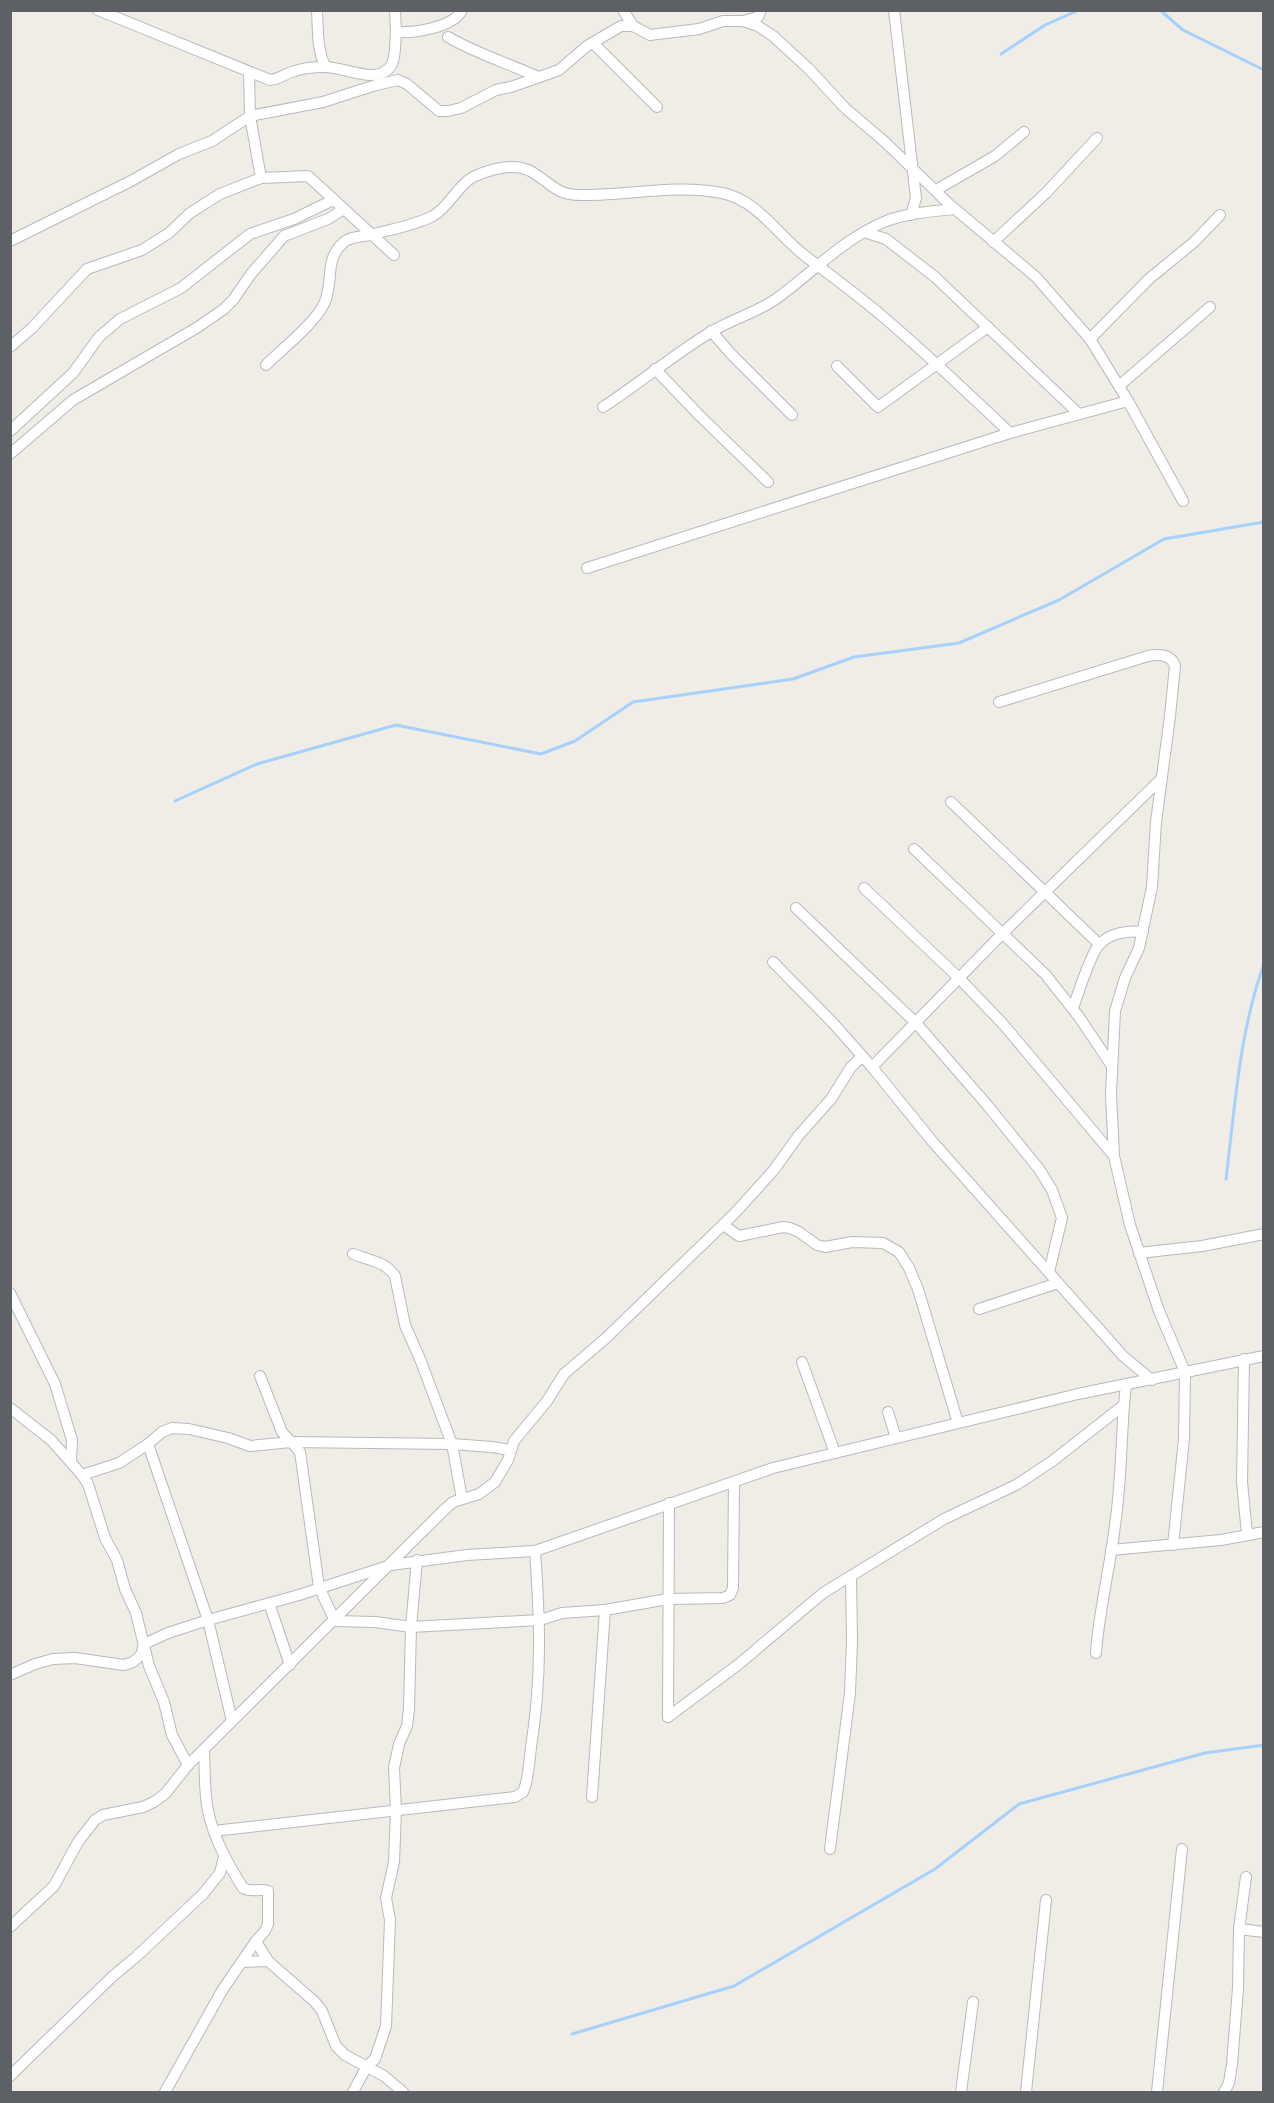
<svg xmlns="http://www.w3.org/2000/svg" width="1274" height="2103" viewBox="0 0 1274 2103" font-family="Cabin,sans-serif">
<rect width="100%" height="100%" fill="#efede5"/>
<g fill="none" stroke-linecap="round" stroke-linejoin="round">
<!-- stream -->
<g stroke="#a7d1fd" stroke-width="3">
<path d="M 1160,10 L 1183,30 L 1264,70"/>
<path d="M 1001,54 L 1045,25 L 1079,10"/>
<path d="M 175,801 L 257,764 L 396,725 L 541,754 L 575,741 L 633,702 L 793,679 L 854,657 L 959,643 L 1059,600 L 1164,539 L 1264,522"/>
<path d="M 1226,1179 C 1235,1107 1239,1033 1264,964"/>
<path d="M 572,2034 L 734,1986 L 935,1869 L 1019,1804 L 1205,1753 L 1264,1745"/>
</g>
<!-- minor casing -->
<g stroke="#b7babe" stroke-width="12">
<g id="minor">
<path d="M 98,10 L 270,80 C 280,79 286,73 295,71 C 304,68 314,67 323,67 C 342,65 379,88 392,64 C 396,56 395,41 396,32 C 414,33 453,28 462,10"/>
<path d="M 317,10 C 318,28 317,50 325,66"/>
<path d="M 395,10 L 396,32"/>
<path d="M 623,10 L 633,26"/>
<path d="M 894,10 L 916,198 L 911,215"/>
<path d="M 743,21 L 758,26 L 773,36 L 809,69 L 845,108 L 885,142 L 949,204 L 1036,277 L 1090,339 L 1128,401 L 1183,501"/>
<path d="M 448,37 C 477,54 508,63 538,77"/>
<path d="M 594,44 L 657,107"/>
<path d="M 261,178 L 250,116 L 323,102 L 376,85 L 398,80 L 407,84 L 439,111 L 448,111 L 461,108 L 496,90 L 511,87 L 559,70 L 587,46 L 621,26 L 633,26 L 650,35 L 699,29 L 723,21 L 743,21 L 758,17 L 761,10"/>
<path d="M 936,190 L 995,156 L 1024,132"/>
<path d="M 864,232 L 886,239 L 935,277 L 1079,414"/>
<path d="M 10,241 L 131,181 L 179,154 L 212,141 L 250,116 L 249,72"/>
<path d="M 993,242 L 1046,193 L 1097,138"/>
<path d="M 711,331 L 732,355 L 792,415"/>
<path d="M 1090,339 L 1149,279 L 1194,242 L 1220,215"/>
<path d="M 10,347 L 32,328 L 87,269 L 142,250 L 169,233 L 190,213 L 220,194 L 261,178 L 308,176 L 394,255"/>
<path d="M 266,365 C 283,348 313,325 324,304 C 334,284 324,259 343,243 C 350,236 361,237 370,235 C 389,230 416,225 433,216 C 449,207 457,186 473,177 C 490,169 515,162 532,172 C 555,186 556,196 586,195 C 631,195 677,184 722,193 C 757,200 777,234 804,255 C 830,275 856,294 881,315 C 926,353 968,393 1010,433"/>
<path d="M 837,366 L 878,407 L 988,327"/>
<path d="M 655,369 L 700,416 L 768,482"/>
<path d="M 1119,386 L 1210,307"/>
<path d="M 603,407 C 640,383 673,355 711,332 C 732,319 756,313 776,299 C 812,273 843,239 884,222 C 905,213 933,211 955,209"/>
<path d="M 10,431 L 73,373 L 99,337 L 120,319 L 181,288 L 250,234 L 294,219 L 333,200"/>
<path d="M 10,454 L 73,400 L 198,327 L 224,309 L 233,300 L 251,274 L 284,236 L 328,219 L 344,209"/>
<path d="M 587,568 L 1010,433 L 1128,401"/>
<path d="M 999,702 L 1148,656 C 1159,654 1171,654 1175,666 L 1170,716 L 1156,822 L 1152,887 L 1139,948 L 1125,978 L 1115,1011 L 1111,1094 L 1114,1156 L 1130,1225 L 1159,1311 L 1185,1372 L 1184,1439 L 1173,1545"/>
<path d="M 951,802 L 1099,944"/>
<path d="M 914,849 L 1045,974 L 1079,1017 L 1112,1066"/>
<path d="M 864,888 L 959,978 L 1003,1024 L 1114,1156"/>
<path d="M 796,908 L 916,1023 L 988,1106 L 1039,1169 L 1052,1190 L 1062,1218 L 1049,1272"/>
<path d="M 773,962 L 833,1023 L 872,1067 L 932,1141 L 1108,1339 L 1123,1356 L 1152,1380"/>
<path d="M 1073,1008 C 1078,994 1090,955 1099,945 C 1109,933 1128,930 1143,932"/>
<path d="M 872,1067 L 1003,933 L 1161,779"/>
<path d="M 723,1225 L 739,1236 L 783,1227 L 790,1228 L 799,1232 L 817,1245 L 825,1247 L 852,1242 L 883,1243 L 899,1252 L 909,1268 L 918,1289 L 958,1423"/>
<path d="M 1139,1253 L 1202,1246 L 1264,1234"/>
<path d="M 353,1254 C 369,1260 386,1262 395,1276 L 405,1325 L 420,1359 L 452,1444 L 462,1499"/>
<path d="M 10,1293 L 55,1384 L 72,1440 L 71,1462"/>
<path d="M 979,1309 L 1058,1283"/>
<path d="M 1244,1359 L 1242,1482 L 1247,1534"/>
<path d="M 802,1362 L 835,1453"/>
<path d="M 260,1376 L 282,1432 L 300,1452 L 319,1587 L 335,1621 L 375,1622 L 411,1627 L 540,1620 L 562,1613 L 605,1610 L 668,1599 L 723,1598 L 730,1595 L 733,1588 L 734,1482"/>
<path d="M 10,1408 L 51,1440 L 82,1475 L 88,1484 L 105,1538 L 117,1560 L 125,1589 L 136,1613 L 149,1666 L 164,1702 L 172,1735 L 188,1765"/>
<path d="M 888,1412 L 896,1438"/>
<path d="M 148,1444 L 208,1620 L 232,1721"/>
<path d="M 82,1475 L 119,1463 L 148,1444 L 162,1432 L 172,1428 L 189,1429 L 228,1438 L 250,1446 L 291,1442 L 452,1444 L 492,1447 L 510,1450"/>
<path d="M 1111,1550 L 1221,1540 L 1264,1532"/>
<path d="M 269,1603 L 290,1665"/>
<path d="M 1096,1653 C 1099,1610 1110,1568 1115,1525 C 1121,1486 1121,1445 1124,1405"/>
<path d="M 10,1675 L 35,1664 L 53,1659 L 75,1658 L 124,1665 L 133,1662 L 141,1655 L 144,1644 L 168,1633 L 208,1620 L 299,1595 L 391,1565 L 467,1555 L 535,1551 L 773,1468 L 1078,1394 L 1264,1356"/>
<path d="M 668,1717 L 739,1664 L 823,1593 L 944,1519 L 1016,1485 L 1051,1462 L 1124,1405 L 1126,1385"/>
<path d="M 668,1717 L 669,1503"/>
<path d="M 592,1797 L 605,1610"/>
<path d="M 214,1831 L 515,1797 L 523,1792 C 529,1779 529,1762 531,1747 C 542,1678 540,1620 535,1551"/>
<path d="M 830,1849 L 850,1693 L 852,1641 L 851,1576"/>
<path d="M 10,1927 L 54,1886 L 78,1842 L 95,1820 L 103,1815 L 143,1807 L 154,1802 L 165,1794 L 188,1765 L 444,1510 L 453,1502 L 479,1494 L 495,1482 L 508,1460 L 514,1441 L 547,1401 L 564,1374 L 606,1338 L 735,1213 L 773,1171 L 799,1135 L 831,1099 L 851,1067 L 862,1057"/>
<path d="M 1239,1929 L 1264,1932"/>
<path d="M 256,1941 L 268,1961 L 315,2002 L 322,2011 L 336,2046 L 345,2055 L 384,2076 L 403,2092"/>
<path d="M 242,1962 L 268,1961"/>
<path d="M 10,2076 L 113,1976 L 137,1956 L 203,1894 L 220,1873 L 224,1857"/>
<path d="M 165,2092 L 223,1989 L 256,1941 L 265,1931 L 268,1924 L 268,1891 C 260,1888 251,1893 243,1888 C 228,1864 214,1839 208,1811 C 204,1792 205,1770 204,1750"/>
<path d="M 353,2092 L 367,2066 L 375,2059 L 386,2026 L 390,1920 L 386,1898 L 394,1862 L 396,1810 L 394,1768 L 399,1744 L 407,1726 L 409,1709 L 411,1627 L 417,1560"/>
<path d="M 961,2092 L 973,2002"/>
<path d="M 1026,2092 L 1046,1900"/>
<path d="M 1157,2092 L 1182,1849"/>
<path d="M 1224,2092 L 1229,2083 L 1232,2064 L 1238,1988 L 1239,1929 L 1246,1877"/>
</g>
</g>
<!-- minor -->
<use href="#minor" stroke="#fff" stroke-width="10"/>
</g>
<!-- border -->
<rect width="1274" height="2103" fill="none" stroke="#5d6065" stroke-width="24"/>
</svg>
